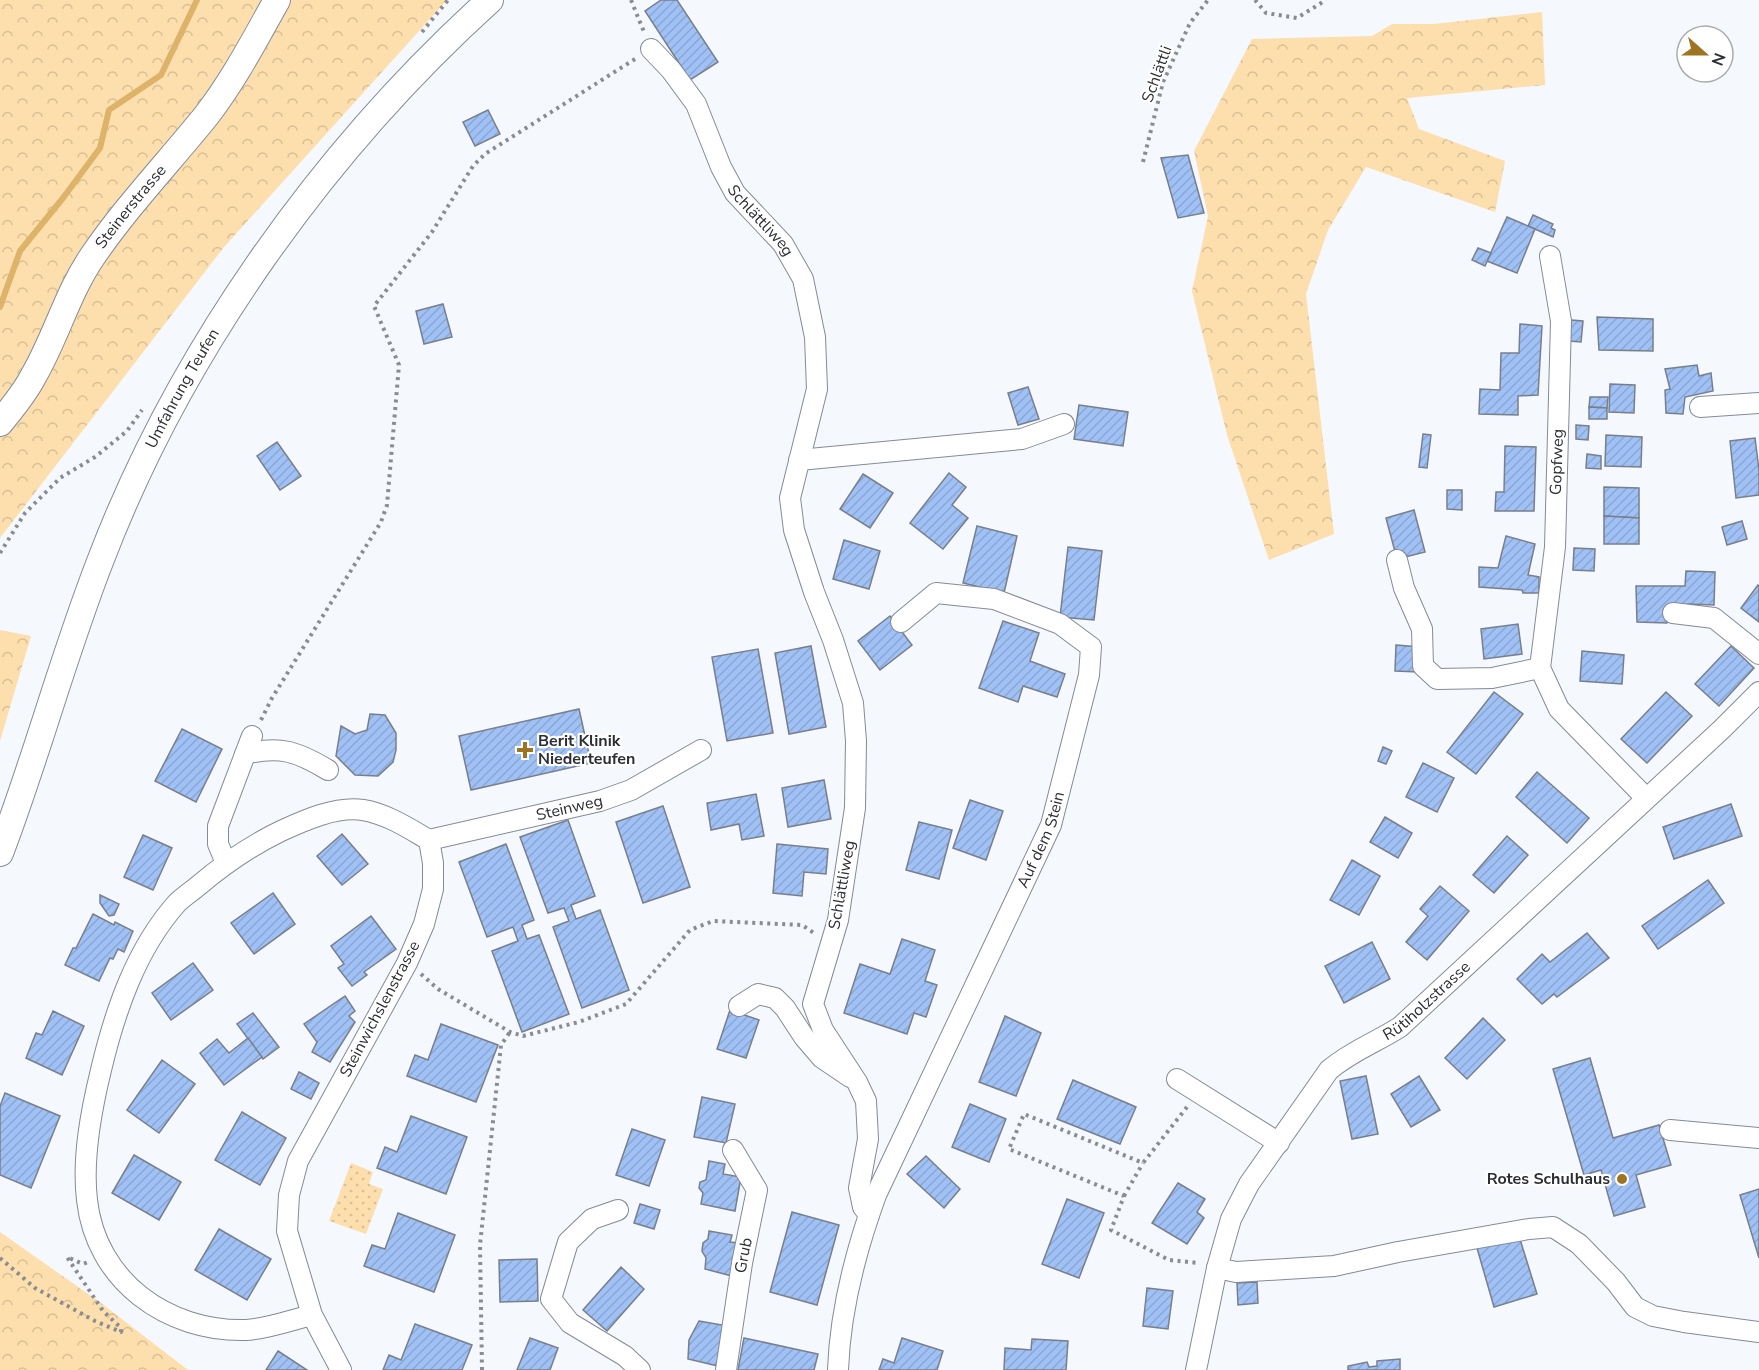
<svg xmlns="http://www.w3.org/2000/svg" width="1759" height="1370" viewBox="0 0 1759 1370" font-family="'Nunito Sans',sans-serif">
<defs>
<pattern id="forest-crowns" width="20" height="18" patternUnits="userSpaceOnUse" patternTransform="scale(1.5)"><rect width="20" height="18" fill="#fddead"/><path d="M2 6a3 3 0 1 1 6 0M12 15a3 3 0 1 1 6 0" fill="none" stroke="#d9bf95"/></pattern>
<pattern id="park-dots" width="8" height="8" patternUnits="userSpaceOnUse" patternTransform="scale(1.5)"><rect width="8" height="8" fill="#fddead"/><path d="M2 2h.1M6 6h.1" fill="none" stroke="#d9bf95" stroke-width="1.8" stroke-linecap="round"/></pattern>
<pattern id="building-hatch" width="6" height="6" patternUnits="userSpaceOnUse" patternTransform="scale(1.5)"><rect width="6" height="6" fill="#a0c1f6"/><path d="M-1 1l2-2M0 6l6-6M5 7l2-2" fill="none" stroke="#8aa6d3"/></pattern>
</defs>
<rect width="100%" height="100%" fill="#f5f8fd"/>
<!-- forest -->
<g fill="url(#forest-crowns)">
<path d="M 0,0 L 447,0 L 224,247 L 0,538 Z"/>
<path d="M 1542,12 L 1545,85 L 1407,98 L 1419,129 L 1505,161 L 1495,212 L 1366,167 L 1328,230 L 1306,294 L 1334,534 L 1269,560 L 1227,435 L 1192,291 L 1208,216 L 1194,151 L 1252,39 L 1372,36 L 1392,24 L 1434,24 Z"/>
<path d="M 0,630 L 31,636 L 0,741 Z"/>
<path d="M 0,1232 L 101,1303 L 188,1370 L 0,1370 Z"/>
</g>
<!-- park -->
<path fill="url(#park-dots)" d="M 351,1163 L 373,1172 L 369,1184 L 383,1189 L 366,1234 L 329,1221 Z"/>
<g fill="none" stroke-linecap="round" stroke-linejoin="round">
<!-- stream -->
<path stroke="#ddb269" stroke-width="6" d="M 0,307 L 20,251 L 63,198 L 100,148 L 109,110 L 161,75 L 197,0"/>
</g>
<!-- building -->
<g fill="url(#building-hatch)" stroke="#787f8a" stroke-width="1.5">
<path d="M 661,0 L 677,0 L 718,62 L 690,80 L 645,11 Z"/>
<path d="M 488,110 L 500,134 L 475,146 L 463,122 Z"/>
<path d="M 1188,155 L 1204,213 L 1178,218 L 1161,158 Z"/>
<path d="M 1533,215 L 1553,224 L 1551,228 L 1555,230 L 1553,237 L 1528,226 Z"/>
<path d="M 1507,217 L 1535,229 L 1517,273 L 1487,261 Z"/>
<path d="M 1478,248 L 1491,253 L 1485,266 L 1472,260 Z"/>
<path d="M 443,304 L 452,337 L 424,344 L 416,311 Z"/>
<path d="M 1597,317 L 1653,319 L 1653,351 L 1599,350 Z"/>
<path d="M 1571,320 L 1583,321 L 1581,342 L 1569,341 Z"/>
<path d="M 1520,324 L 1542,326 L 1538,395 L 1518,396 L 1518,415 L 1479,414 L 1480,389 L 1500,390 L 1501,353 L 1519,353 Z"/>
<path d="M 1697,365 L 1699,376 L 1711,373 L 1713,391 L 1685,397 L 1683,414 L 1666,413 L 1665,390 L 1670,389 L 1665,369 Z"/>
<path d="M 1610,384 L 1635,385 L 1634,413 L 1609,412 Z"/>
<path d="M 1028,387 L 1039,419 L 1018,425 L 1008,393 Z"/>
<path d="M 1590,397 L 1608,397 L 1607,408 L 1589,407 Z"/>
<path d="M 1079,405 L 1128,412 L 1123,446 L 1074,439 Z"/>
<path d="M 1589,407 L 1607,408 L 1607,419 L 1589,419 Z"/>
<path d="M 1576,425 L 1589,426 L 1588,440 L 1576,439 Z"/>
<path d="M 1423,434 L 1431,435 L 1427,468 L 1419,467 Z"/>
<path d="M 1606,435 L 1642,437 L 1641,467 L 1605,466 Z"/>
<path d="M 1755,438 L 1759,470 L 1759,495 L 1736,498 L 1730,441 Z"/>
<path d="M 277,442 L 301,476 L 280,490 L 257,456 Z"/>
<path d="M 1505,446 L 1536,447 L 1534,511 L 1495,511 L 1496,492 L 1504,492 Z"/>
<path d="M 1587,454 L 1601,456 L 1601,469 L 1586,468 Z"/>
<path d="M 949,473 L 966,487 L 952,505 L 968,518 L 943,549 L 910,523 Z"/>
<path d="M 863,474 L 893,493 L 870,528 L 840,509 Z"/>
<path d="M 1604,487 L 1639,488 L 1639,518 L 1604,516 Z"/>
<path d="M 1447,490 L 1462,490 L 1462,510 L 1447,509 Z"/>
<path d="M 1414,510 L 1425,552 L 1397,559 L 1386,518 Z"/>
<path d="M 1604,516 L 1639,518 L 1639,544 L 1604,544 Z"/>
<path d="M 1742,521 L 1747,539 L 1727,545 L 1722,527 Z"/>
<path d="M 977,526 L 1017,536 L 1004,593 L 963,583 Z"/>
<path d="M 1506,536 L 1535,544 L 1528,575 L 1539,577 L 1539,593 L 1523,593 L 1522,590 L 1479,587 L 1479,567 L 1498,568 Z"/>
<path d="M 844,540 L 880,551 L 869,589 L 833,579 Z"/>
<path d="M 1068,547 L 1102,551 L 1094,620 L 1060,617 Z"/>
<path d="M 1574,548 L 1595,549 L 1594,571 L 1573,570 Z"/>
<path d="M 1686,571 L 1715,572 L 1714,605 L 1688,604 L 1685,607 L 1668,606 L 1667,623 L 1637,622 L 1636,586 L 1685,586 Z"/>
<path d="M 1758,585 L 1759,586 L 1759,622 L 1741,608 Z"/>
<path d="M 890,616 L 912,645 L 880,670 L 858,641 Z"/>
<path d="M 1003,621 L 1039,633 L 1030,661 L 1065,674 L 1057,697 L 1023,686 L 1018,702 L 979,688 Z"/>
<path d="M 1518,624 L 1522,654 L 1484,659 L 1481,629 Z"/>
<path d="M 1396,645 L 1420,647 L 1419,672 L 1395,671 Z"/>
<path d="M 811,646 L 826,727 L 789,734 L 775,653 Z"/>
<path d="M 1731,646 L 1754,668 L 1719,706 L 1695,684 Z"/>
<path d="M 758,649 L 773,733 L 727,741 L 712,657 Z"/>
<path d="M 1582,651 L 1624,655 L 1622,684 L 1580,681 Z"/>
<path d="M 1494,692 L 1523,714 L 1476,774 L 1447,752 Z"/>
<path d="M 1666,692 L 1692,716 L 1647,763 L 1621,739 Z"/>
<path d="M 579,709 L 591,763 L 471,790 L 459,736 Z"/>
<path d="M 370,714 L 385,715 L 396,733 L 396,750 L 393,762 L 378,776 L 355,775 L 336,756 L 341,726 L 355,734 L 367,730 Z"/>
<path d="M 182,729 L 222,749 L 196,802 L 155,781 Z"/>
<path d="M 1383,747 L 1392,751 L 1386,764 L 1378,761 Z"/>
<path d="M 1423,763 L 1454,778 L 1437,812 L 1406,797 Z"/>
<path d="M 1537,772 L 1589,818 L 1567,843 L 1516,797 Z"/>
<path d="M 824,780 L 831,819 L 788,827 L 782,788 Z"/>
<path d="M 756,794 L 764,836 L 742,840 L 739,824 L 711,830 L 707,803 Z"/>
<path d="M 970,800 L 1003,811 L 986,860 L 953,848 Z"/>
<path d="M 1731,804 L 1742,836 L 1674,859 L 1663,827 Z"/>
<path d="M 663,806 L 690,887 L 643,903 L 616,822 Z"/>
<path d="M 1385,817 L 1412,833 L 1398,858 L 1370,842 Z"/>
<path d="M 568,820 L 595,896 L 571,905 L 576,919 L 600,910 L 629,990 L 582,1008 L 553,927 L 569,921 L 564,908 L 548,913 L 520,837 Z"/>
<path d="M 919,822 L 952,830 L 939,879 L 906,870 Z"/>
<path d="M 342,834 L 368,864 L 342,885 L 317,856 Z"/>
<path d="M 143,835 L 172,848 L 153,890 L 124,877 Z"/>
<path d="M 1507,836 L 1528,855 L 1494,893 L 1473,875 Z"/>
<path d="M 506,844 L 534,920 L 522,925 L 527,939 L 539,935 L 569,1014 L 522,1032 L 492,951 L 518,941 L 513,927 L 487,937 L 459,862 Z"/>
<path d="M 777,844 L 828,849 L 826,874 L 804,872 L 802,896 L 773,893 Z"/>
<path d="M 1352,860 L 1380,876 L 1359,915 L 1330,900 Z"/>
<path d="M 1708,880 L 1724,903 L 1658,949 L 1642,926 Z"/>
<path d="M 1440,886 L 1469,911 L 1427,960 L 1406,942 L 1428,916 L 1420,909 Z"/>
<path d="M 273,893 L 295,924 L 254,954 L 231,923 Z"/>
<path d="M 100,895 L 119,904 L 114,915 L 109,916 L 100,903 Z"/>
<path d="M 93,914 L 114,925 L 115,922 L 133,931 L 124,952 L 118,949 L 113,959 L 110,958 L 99,981 L 65,965 L 73,948 L 76,948 Z"/>
<path d="M 371,916 L 396,949 L 364,972 L 367,975 L 352,986 L 338,968 L 344,964 L 331,946 Z"/>
<path d="M 1587,933 L 1609,958 L 1557,997 L 1554,994 L 1542,1004 L 1517,979 L 1542,954 L 1550,962 Z"/>
<path d="M 902,939 L 935,950 L 925,981 L 937,985 L 926,1017 L 914,1013 L 907,1034 L 844,1013 L 860,964 L 890,974 Z"/>
<path d="M 1372,942 L 1390,979 L 1344,1003 L 1325,966 Z"/>
<path d="M 193,963 L 213,990 L 171,1020 L 152,993 Z"/>
<path d="M 345,996 L 355,1011 L 349,1016 L 355,1022 L 330,1062 L 312,1052 L 317,1042 L 304,1024 Z"/>
<path d="M 730,1010 L 759,1020 L 746,1058 L 717,1049 Z"/>
<path d="M 53,1011 L 84,1026 L 62,1075 L 26,1058 L 36,1033 L 42,1035 Z"/>
<path d="M 253,1013 L 279,1047 L 263,1059 L 237,1024 Z"/>
<path d="M 1005,1016 L 1041,1033 L 1016,1096 L 979,1082 Z"/>
<path d="M 1483,1018 L 1505,1040 L 1467,1079 L 1445,1058 Z"/>
<path d="M 441,1024 L 498,1045 L 476,1102 L 407,1076 L 415,1055 L 428,1060 Z"/>
<path d="M 248,1038 L 262,1057 L 224,1085 L 200,1053 L 217,1039 L 229,1053 Z"/>
<path d="M 1590,1058 L 1613,1138 L 1659,1125 L 1671,1165 L 1636,1175 L 1645,1207 L 1614,1216 L 1601,1170 L 1584,1175 L 1553,1069 Z"/>
<path d="M 162,1060 L 195,1084 L 159,1133 L 127,1110 Z"/>
<path d="M 299,1072 L 319,1083 L 311,1099 L 291,1089 Z"/>
<path d="M 1366,1076 L 1378,1134 L 1352,1139 L 1340,1081 Z"/>
<path d="M 1419,1076 L 1440,1110 L 1411,1127 L 1391,1094 Z"/>
<path d="M 1073,1080 L 1136,1107 L 1120,1144 L 1057,1119 Z"/>
<path d="M 5,1093 L 60,1116 L 31,1188 L 0,1175 L 0,1106 Z"/>
<path d="M 702,1097 L 735,1104 L 726,1143 L 694,1137 Z"/>
<path d="M 970,1104 L 1006,1119 L 989,1162 L 952,1147 Z"/>
<path d="M 242,1112 L 286,1138 L 260,1185 L 215,1160 Z"/>
<path d="M 411,1116 L 467,1137 L 446,1194 L 377,1168 L 385,1147 L 397,1152 Z"/>
<path d="M 632,1129 L 665,1140 L 649,1186 L 616,1175 Z"/>
<path d="M 134,1155 L 181,1182 L 159,1220 L 112,1193 Z"/>
<path d="M 926,1156 L 960,1189 L 944,1208 L 907,1174 Z"/>
<path d="M 709,1161 L 725,1164 L 723,1174 L 741,1177 L 735,1211 L 701,1204 L 703,1193 L 699,1188 L 700,1182 L 706,1180 Z"/>
<path d="M 1178,1183 L 1205,1199 L 1197,1212 L 1204,1218 L 1187,1244 L 1152,1223 Z"/>
<path d="M 1759,1189 L 1759,1258 L 1740,1195 Z"/>
<path d="M 1067,1199 L 1104,1213 L 1079,1278 L 1042,1264 Z"/>
<path d="M 640,1204 L 660,1210 L 654,1229 L 634,1223 Z"/>
<path d="M 792,1212 L 839,1225 L 817,1305 L 770,1292 Z"/>
<path d="M 398,1213 L 455,1235 L 434,1292 L 364,1266 L 372,1245 L 385,1249 Z"/>
<path d="M 219,1229 L 271,1259 L 247,1300 L 195,1270 Z"/>
<path d="M 709,1231 L 732,1235 L 730,1242 L 739,1243 L 732,1276 L 705,1269 L 706,1258 L 702,1251 L 703,1243 L 708,1239 Z"/>
<path d="M 1519,1236 L 1537,1294 L 1494,1307 L 1477,1248 Z"/>
<path d="M 537,1259 L 538,1301 L 500,1302 L 499,1260 Z"/>
<path d="M 621,1267 L 644,1289 L 607,1331 L 583,1310 Z"/>
<path d="M 1257,1282 L 1258,1303 L 1238,1305 L 1237,1283 Z"/>
<path d="M 1147,1288 L 1173,1291 L 1168,1329 L 1143,1326 Z"/>
<path d="M 699,1321 L 728,1326 L 718,1366 L 688,1359 L 689,1340 Z"/>
<path d="M 415,1324 L 472,1345 L 462,1370 L 383,1370 L 389,1355 L 401,1360 Z"/>
<path d="M 530,1338 L 558,1348 L 550,1370 L 517,1370 Z"/>
<path d="M 744,1338 L 818,1354 L 814,1370 L 738,1370 Z"/>
<path d="M 902,1338 L 943,1351 L 937,1370 L 879,1370 L 883,1359 L 894,1363 Z"/>
<path d="M 1032,1339 L 1068,1341 L 1066,1370 L 1004,1370 L 1005,1348 L 1031,1350 Z"/>
<path d="M 278,1351 L 307,1370 L 266,1370 Z"/>
<path d="M 1400,1359 L 1400,1370 L 1348,1370 L 1348,1366 L 1367,1362 L 1369,1367 L 1377,1366 L 1377,1361 Z"/>
</g>
<g fill="none" stroke-linecap="round" stroke-linejoin="round">
<!-- minor casing -->
<g stroke="#838b96" stroke-width="22">
<g id="minor">
<path id="s1" d="M 651,49 L 671,70 L 696,104 L 721,167 L 735,193 L 783,244 L 803,279 L 815,337 L 817,389 L 790,498 L 794,530 L 814,592 L 833,640 L 853,703 L 856,741 L 855,808 L 838,920 L 813,1004 L 823,1030 L 857,1082 L 866,1101 L 868,1139 L 859,1188 L 863,1207 L 869,1215"/>
<path d="M 1550,256 L 1561,321 L 1555,547 L 1540,668 L 1559,709 L 1646,798"/>
<path d="M 1700,407 L 1759,403"/>
<path d="M 799,460 L 1022,439 L 1064,424"/>
<path d="M 1397,560 L 1404,588 L 1422,629 L 1423,666 L 1437,679 L 1492,678 L 1540,668"/>
<path d="M 1673,613 L 1714,618 L 1759,654"/>
<path d="M 245,754 C 280,745 298,752 328,770"/>
<path id="s2" d="M 429,840 L 600,801 L 631,790 L 701,750"/>
<path d="M 226,863 L 218,844 L 218,826 L 252,736"/>
<path d="M 739,1006 L 758,994 L 775,998 L 785,1008 L 804,1037 L 822,1058 L 850,1077"/>
<path d="M 1177,1079 L 1279,1143"/>
<path d="M 1670,1130 L 1759,1138"/>
<path d="M 618,1210 L 592,1219 L 568,1242 L 551,1299 L 570,1323 L 625,1356 L 640,1370"/>
<path d="M 1217,1268 L 1236,1272 L 1334,1266 L 1398,1252 L 1529,1229 L 1553,1227 L 1579,1244 L 1616,1282 L 1635,1307 L 1653,1316 L 1684,1322 L 1759,1332"/>
<path d="M 312,1315 C 291,1320 267,1329 246,1330 C 167,1332 96,1281 87,1200 C 82,1158 91,1111 101,1070 C 115,1011 136,949 177,903 C 183,897 192,891 198,886 C 224,864 250,846 281,831 C 305,820 336,806 363,810 C 387,814 408,828 429,840 L 433,863 L 433,889 L 424,924 L 407,963 L 298,1161 L 289,1195 L 287,1231 L 312,1315 L 341,1370"/>
<path id="s3" d="M 726,1370 L 742,1263 L 757,1190 L 733,1150"/>
<path id="s4" d="M 838,1370 C 840,1311 856,1250 876,1195 L 1051,825 L 1089,675 L 1091,647 L 1060,624 L 994,599 L 936,593 L 901,622"/>
<path id="s5" d="M 1196,1370 L 1217,1268 L 1231,1219 L 1249,1184 L 1329,1070 C 1353,1050 1375,1043 1400,1027 L 1722,729 L 1759,692"/>
</g>
</g>
<!-- major casing -->
<g stroke="#838b96" stroke-width="28">
<g id="major">
<path id="s6" d="M 0,423 C 12,408 25,393 34,375 C 56,337 67,294 92,257 C 126,207 168,163 206,116 C 234,80 255,39 277,0"/>
<path id="s7" d="M 0,853 C 37,756 63,656 101,559 C 181,350 324,150 490,0"/>
</g>
</g>
<!-- path -->
<g stroke="#898c91" stroke-width="4" stroke-dasharray="3 4.5" stroke-linecap="butt">
<path d="M 631,0 L 644,32"/>
<path d="M 1255,0 L 1266,13 L 1297,18 L 1326,0"/>
<path d="M 422,32 L 448,0"/>
<path d="M 1143,162 L 1163,82 L 1190,23 L 1208,0"/>
<path d="M 0,553 L 25,513 L 60,478 L 95,457 L 127,431 L 142,410"/>
<path d="M 261,720 L 272,698 L 381,522 L 387,505 L 399,365 L 374,306 L 432,232 L 473,166 L 485,154 L 635,59"/>
<path d="M 421,974 L 438,989 L 510,1032 L 523,1036 L 579,1022 L 626,1004 L 690,930 L 713,921 L 802,925 L 814,933"/>
<path d="M 1187,1107 L 1143,1163 L 1024,1114 L 1009,1149 L 1124,1196 L 1111,1230 L 1169,1260 L 1199,1263"/>
<path d="M 1124,1196 L 1143,1163"/>
<path d="M 0,1258 L 35,1288 L 95,1321 L 121,1332 L 121,1328 L 103,1311 L 67,1257 L 83,1264 L 88,1262"/>
<path d="M 482,1370 L 480,1245 L 501,1045 L 510,1032"/>
</g>
<!-- minor -->
<use href="#minor" stroke="#fff" stroke-width="20"/>
<!-- major -->
<use href="#major" stroke="#fff" stroke-width="26"/>
</g>
<!-- markers -->
<g fill="#9e7422" stroke="#fff" stroke-width="2">
<path d="M522 741h6v6h6v6h-6v6h-6v-6h-6v-6h6z"/>
<circle cx="1622" cy="1179" r="6"/>
</g>
<g text-anchor="middle" dominant-baseline="central" stroke-width="4.5" stroke-linejoin="round" paint-order="stroke">
<!-- street labels -->
<g font-size="16" fill="#2b2e33" stroke="#fff">
<text transform="translate(1157 74) rotate(-70)">Schlättli</text>
<text stroke="none"><textPath href="#s6" startOffset="254">Steinerstrasse</textPath></text>
<text stroke="none"><textPath href="#s1" startOffset="206">Schlättliweg</textPath></text>
<text stroke="none"><textPath href="#s7" startOffset="500">Umfahrung Teufen</textPath></text>
<text transform="translate(1557 462) rotate(-88)">Gopfweg</text>
<text stroke="none"><textPath href="#s2" startOffset="144">Steinweg</textPath></text>
<text stroke="none"><textPath href="#s4" startOffset="572">Auf dem Stein</textPath></text>
<text transform="translate(842 885) rotate(-80)">Schlättliweg</text>
<text stroke="none"><textPath href="#s5" startOffset="454">Rütiholzstrasse</textPath></text>
<text transform="translate(380 1009) rotate(-62)">Steinwichslenstrasse</text>
<text stroke="none"><textPath href="#s3" startOffset="116">Grub</textPath></text>
</g>
<!-- poi labels -->
<g font-size="16" font-weight="bold" fill="#2b2e33" stroke="#fff" text-anchor="start">
<text x="538" y="741">Berit Klinik<tspan x="538" dy="18">Niederteufen</tspan></text>
<text x="1610" y="1179" text-anchor="end">Rotes Schulhaus</text>
</g>
</g>
<!-- north arrow -->
<g transform="translate(1705 54) rotate(111)"><circle r="28" fill="#ffffff" stroke="#aaabad" stroke-width="1.5"/>
<path d="M0-4.5L10 22L0 15L-10 22Z" fill="#9e7422"/>
<text y="-9" font-size="16" font-weight="bold" text-anchor="middle" fill="#2b2e33">N</text>
</g>
</svg>
